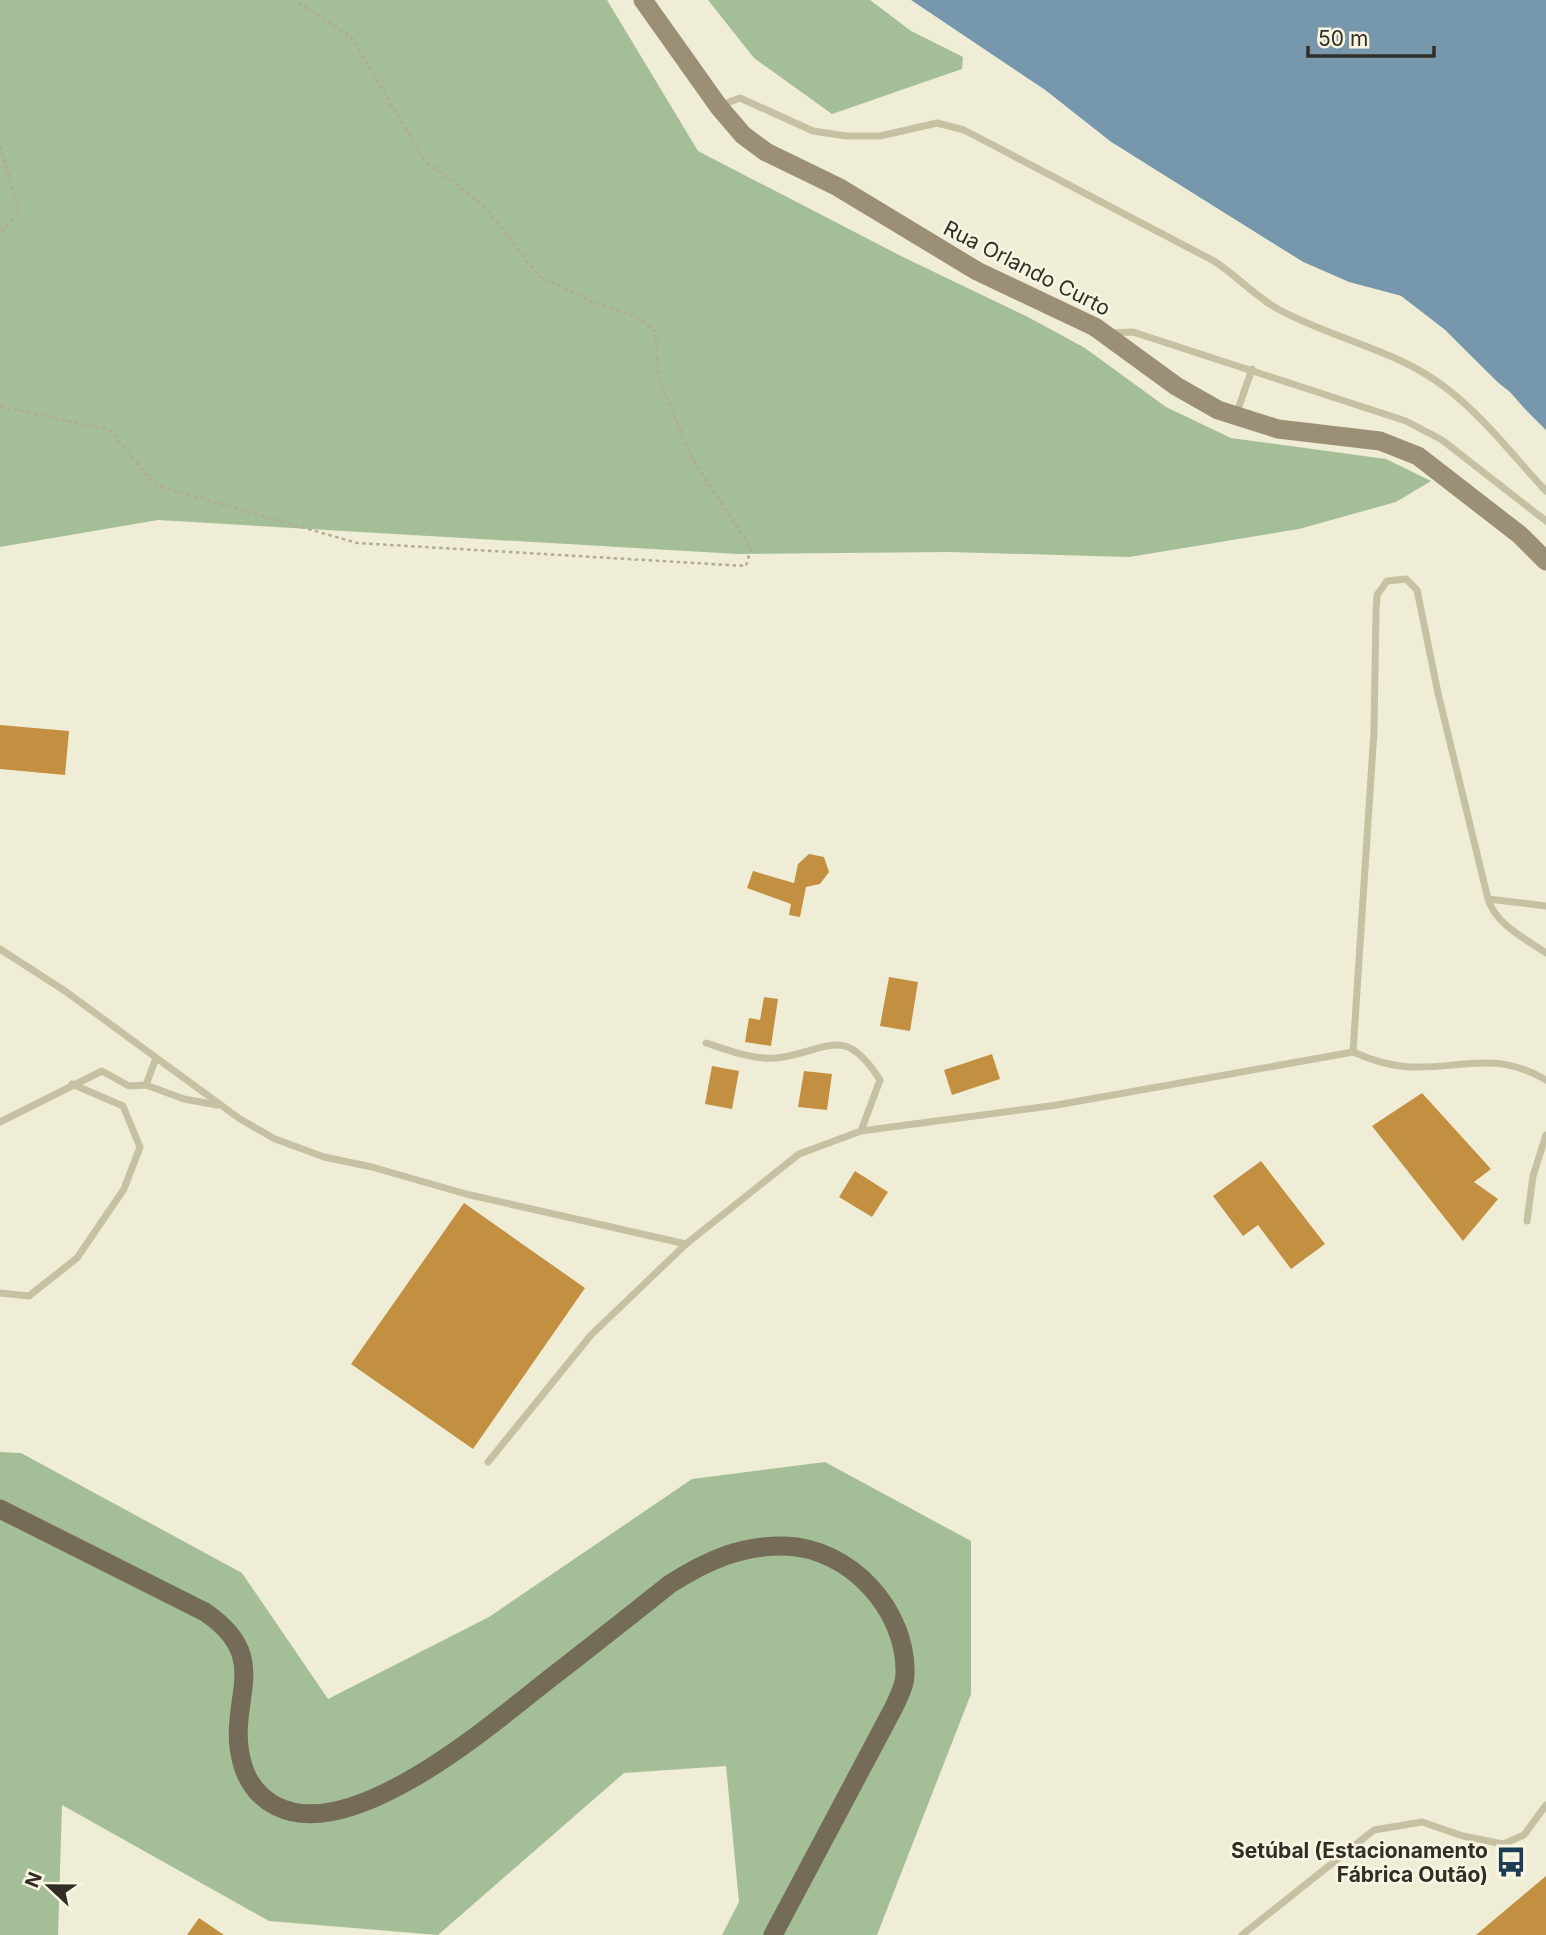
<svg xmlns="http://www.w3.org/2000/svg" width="1546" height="1935" viewBox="0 0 1546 1935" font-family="Inter,sans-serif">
<rect width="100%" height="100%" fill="#f0edd7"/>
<!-- green -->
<g fill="#a4be98">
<path d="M 0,0 L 607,0 L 698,151 L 903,257 L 1026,316 L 1085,348 L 1166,407 L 1231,438 L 1386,459 L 1431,481 L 1396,502 L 1299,529 L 1129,557 L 949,552 L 737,554 L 158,520 L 0,547 Z"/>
<path d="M 708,0 L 870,0 L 911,31 L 963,57 L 962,69 L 832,114 L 754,58 Z"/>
<path d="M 0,1452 L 21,1453 L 242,1573 L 328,1699 L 489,1617 L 692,1479 L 825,1462 L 971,1541 L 971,1694 L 877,1935 L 722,1935 L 739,1902 L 726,1766 L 624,1773 L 438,1935 L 269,1921 L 62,1805 L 58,1935 L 0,1935 Z"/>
</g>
<!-- water -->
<path fill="#7797ac" d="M 911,0 L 1546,0 L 1546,430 L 1445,330 L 1401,296 L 1348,282 L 1303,262 L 1111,142 L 1045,90 Z"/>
<!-- pier -->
<path fill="#f0edd7" d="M 907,0 L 1045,90 L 1111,142 L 1303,262 L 1349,282 L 1401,296 L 1445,330 L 1487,374 L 1510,392 L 1546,433 L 1443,333 L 1399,299 L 1348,285 L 1301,265 L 1109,145 L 1043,93 Z"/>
<!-- building -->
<g fill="#c39042">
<path d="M 0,725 L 69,731 L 65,775 L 0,769 Z"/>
<path d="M 809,854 L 824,857 L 829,872 L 820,884 L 806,887 L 800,917 L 789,915 L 791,904 L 747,888 L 753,871 L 794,883 L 798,864 Z"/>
<path d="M 889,977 L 918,982 L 910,1031 L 880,1026 Z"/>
<path d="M 764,997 L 778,999 L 771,1046 L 745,1042 L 749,1018 L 760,1020 Z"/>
<path d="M 992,1054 L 1000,1079 L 952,1095 L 944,1070 Z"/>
<path d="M 712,1066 L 739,1071 L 732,1109 L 705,1104 Z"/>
<path d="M 804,1071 L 832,1074 L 827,1110 L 798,1107 Z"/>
<path d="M 1422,1093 L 1491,1169 L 1474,1182 L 1498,1199 L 1463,1241 L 1372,1126 Z"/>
<path d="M 1261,1161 L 1325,1244 L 1291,1269 L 1258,1225 L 1243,1236 L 1213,1196 Z"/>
<path d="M 855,1171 L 888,1192 L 872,1217 L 839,1197 Z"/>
<path d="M 464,1203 L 585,1288 L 473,1449 L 351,1364 Z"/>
<path d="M 1546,1876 L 1546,1935 L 1476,1935 Z"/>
<path d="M 199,1918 L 224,1935 L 187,1935 Z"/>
</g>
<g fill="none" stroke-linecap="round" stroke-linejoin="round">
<!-- path -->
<g stroke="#b3ab8e" stroke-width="2.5" stroke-dasharray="3.5 3.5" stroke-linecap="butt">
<path d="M 0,146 L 19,211 L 0,233"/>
<path d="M 0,406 L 110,430 L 155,485 L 357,543 L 746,566 L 751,548 L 691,457 L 659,379 L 655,331 L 636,316 L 595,303 L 539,276 L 482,204 L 425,161 L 351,37 L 295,0"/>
</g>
<!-- service -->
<g stroke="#c7c1a4" stroke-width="7">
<path d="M 719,106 L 740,98 L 813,131 L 846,136 L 880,136 L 937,123 L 964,130 L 1214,261 C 1236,275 1257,298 1278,309 C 1332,339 1396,349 1446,388 C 1483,416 1514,457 1546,491"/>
<path d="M 1107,333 L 1133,332 L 1406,421 L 1442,440 L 1546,521"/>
<path d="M 1236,415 L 1252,369"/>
<path d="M 1488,899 C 1496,925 1525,938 1546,953"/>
<path d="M 0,949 L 65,991 L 240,1119 L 275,1139 L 324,1157 L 372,1167 L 466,1194 L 686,1244"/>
<path d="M 706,1043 C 728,1050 753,1060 776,1058 C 828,1052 843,1022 880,1080 L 861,1131"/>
<path d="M 1353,1052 C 1371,1060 1390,1066 1410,1067 C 1463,1069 1495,1050 1546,1080"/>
<path d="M 146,1085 L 156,1058"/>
<path d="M 0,1122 L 102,1071 L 129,1086 L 146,1085 L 184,1099 L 217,1105"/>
<path d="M 1527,1221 L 1533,1176 L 1546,1135"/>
<path d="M 0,1293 L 29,1296 L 77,1258 L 124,1189 L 140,1147 L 123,1106 L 72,1084"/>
<path d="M 488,1462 L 591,1335 L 686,1244 L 799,1154 L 861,1131 L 1057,1105 L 1353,1052 L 1374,731 L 1376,611 L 1377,595 L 1387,581 L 1406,579 L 1417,590 L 1438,693 L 1488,899 L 1546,906"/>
<path d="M 1242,1935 L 1374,1830 L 1422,1822 L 1463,1836 L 1503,1844 L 1524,1835 L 1546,1805"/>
</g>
<!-- secondary -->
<path stroke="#9b9075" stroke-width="19" d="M 643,0 L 719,107 L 743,135 L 766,152 L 838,187 L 977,271 L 1095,327 L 1176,386 L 1218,410 L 1278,429 L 1380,441 L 1418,456 L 1520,535 L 1546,561"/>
<!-- primary -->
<path stroke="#756c57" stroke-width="19" d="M 0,1509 L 205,1612 C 277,1661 223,1701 243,1766 C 248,1783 260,1798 276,1806 C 353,1846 494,1722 553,1676 C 592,1646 631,1615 670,1584 C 706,1561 741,1545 785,1546 C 850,1548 907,1610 905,1674 C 905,1686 898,1698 893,1709 L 773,1935"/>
</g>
<!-- icons -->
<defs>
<g id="bus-bare" transform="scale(2.415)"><path d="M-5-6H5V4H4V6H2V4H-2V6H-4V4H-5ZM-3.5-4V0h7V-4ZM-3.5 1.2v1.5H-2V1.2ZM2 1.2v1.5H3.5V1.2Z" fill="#1c3c53" stroke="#f8f6e3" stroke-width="2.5" paint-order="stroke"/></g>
</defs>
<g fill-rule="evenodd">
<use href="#bus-bare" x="1511" y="1862"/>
</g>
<g text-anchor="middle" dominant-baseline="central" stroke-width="5" stroke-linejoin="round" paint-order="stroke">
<!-- street labels -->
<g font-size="21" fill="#332e25" stroke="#f8f6e3">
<text transform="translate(1027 268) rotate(27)">Rua Orlando Curto</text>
</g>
<!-- poi labels -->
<g font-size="21" font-weight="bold" fill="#332e25" stroke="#f8f6e3" text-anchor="end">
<text x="1488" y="1850">Setúbal (Estacionamento<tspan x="1488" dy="24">Fábrica Outão)</tspan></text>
</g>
</g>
<!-- north arrow -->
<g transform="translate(49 1886) rotate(292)" stroke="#f8f6e3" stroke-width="5" paint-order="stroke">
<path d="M0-5L12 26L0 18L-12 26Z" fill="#332e25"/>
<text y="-10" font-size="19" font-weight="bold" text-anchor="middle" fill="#332e25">N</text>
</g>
<!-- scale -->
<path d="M1308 46v10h126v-10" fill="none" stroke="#332e25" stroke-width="3.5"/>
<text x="1318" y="46" font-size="21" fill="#332e25" stroke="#f8f6e3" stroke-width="5" paint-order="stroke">50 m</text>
</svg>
